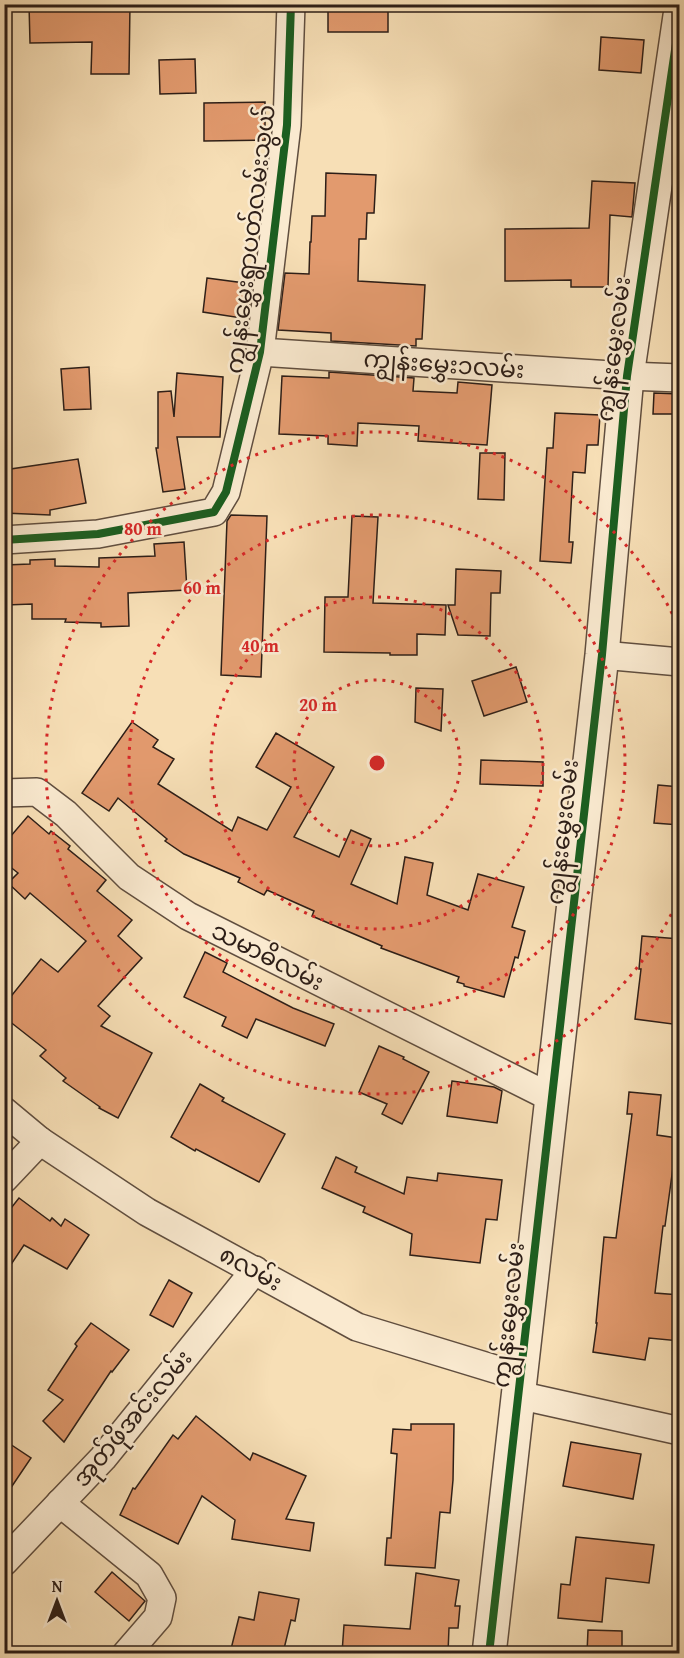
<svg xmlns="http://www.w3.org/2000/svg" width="684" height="1658" viewBox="0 0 684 1658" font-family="'Gentium Book Plus','Noto Sans Myanmar',serif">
<rect width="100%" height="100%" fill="#f7dfb6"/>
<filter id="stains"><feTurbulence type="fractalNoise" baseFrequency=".00333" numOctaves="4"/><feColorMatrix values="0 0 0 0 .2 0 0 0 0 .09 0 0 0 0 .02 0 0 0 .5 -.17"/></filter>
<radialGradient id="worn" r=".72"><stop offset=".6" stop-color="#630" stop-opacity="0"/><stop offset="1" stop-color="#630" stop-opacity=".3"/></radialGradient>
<!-- building -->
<g fill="#e29a6e" stroke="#2d1e17" stroke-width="1.5">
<path d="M 29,4 L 130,4 L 129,74 L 91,74 L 92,42 L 30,43 Z"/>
<rect x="328" y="4" width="60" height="28"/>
<path d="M 601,37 L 644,40 L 641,73 L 599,70 Z"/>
<path d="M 195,59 L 196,93 L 160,94 L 159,60 Z"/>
<path d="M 265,102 L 265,140 L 204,141 L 204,103 Z"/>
<path d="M 326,173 L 376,175 L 374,213 L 367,213 L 366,239 L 359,239 L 358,281 L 425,285 L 422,339 L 416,339 L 416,346 L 331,341 L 331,333 L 278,330 L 285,273 L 309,274 L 310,242 L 311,242 L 312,216 L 325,216 Z"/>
<path d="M 592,181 L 635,183 L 632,217 L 610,215 L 608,287 L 571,287 L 571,280 L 505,281 L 505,229 L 589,228 Z"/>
<path d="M 207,278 L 252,284 L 248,319 L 203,312 Z"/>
<path d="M 89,367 L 91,409 L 64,410 L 61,369 Z"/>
<path d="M 329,372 L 414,378 L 413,391 L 457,393 L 458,382 L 492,385 L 487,445 L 418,441 L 419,426 L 358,423 L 357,446 L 328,444 L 328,436 L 279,434 L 282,376 L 329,378 Z"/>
<path d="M 177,373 L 223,377 L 220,437 L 177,437 L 185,489 L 163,492 L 156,448 L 158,448 L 158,392 L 171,391 L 174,417 Z"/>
<path d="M 654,393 L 680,394 L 680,414 L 653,414 Z"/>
<path d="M 555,413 L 600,415 L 598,445 L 587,445 L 585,473 L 573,472 L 569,542 L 573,542 L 571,563 L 540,561 L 547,448 L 553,448 Z"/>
<path d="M 480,453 L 505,453 L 504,500 L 478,499 Z"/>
<path d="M 78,459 L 86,503 L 50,510 L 50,515 L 4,513 L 4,470 Z"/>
<path d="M 231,515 L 267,516 L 261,677 L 221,675 L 227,521 Z"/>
<path d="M 352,516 L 378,517 L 373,603 L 446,605 L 445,635 L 417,634 L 417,655 L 390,655 L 390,653 L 324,652 L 325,597 L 348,597 Z"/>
<path d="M 184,542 L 187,590 L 128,593 L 129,626 L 101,627 L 101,623 L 65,622 L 66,619 L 32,619 L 32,604 L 6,605 L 5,565 L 30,564 L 30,560 L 55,559 L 55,566 L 99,567 L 99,558 L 155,556 L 154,544 Z"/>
<path d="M 456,569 L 501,571 L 500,593 L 491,593 L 490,636 L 458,635 L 448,605 L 455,605 Z"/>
<path d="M 516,667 L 527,702 L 484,716 L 472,681 Z"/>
<path d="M 416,688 L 443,689 L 441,731 L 415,722 Z"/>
<path d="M 132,722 L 158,740 L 153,747 L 174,759 L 158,784 L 232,831 L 238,817 L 267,830 L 291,787 L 256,767 L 276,733 L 334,767 L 294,837 L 339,857 L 351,830 L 371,839 L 351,884 L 397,904 L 405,857 L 433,863 L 427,895 L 468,910 L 478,874 L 524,887 L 512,927 L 525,931 L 518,958 L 515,957 L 504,997 L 464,986 L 464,984 L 457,982 L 459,977 L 381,948 L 382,946 L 312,916 L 314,911 L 267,890 L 264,895 L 238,882 L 240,878 L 184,854 L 165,841 L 167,839 L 118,798 L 109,811 L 82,793 Z"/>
<path d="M 481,760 L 543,762 L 543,786 L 480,784 Z"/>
<path d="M 658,785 L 680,787 L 680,825 L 654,823 Z"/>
<path d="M 28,816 L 49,834 L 51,831 L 70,846 L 68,849 L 106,880 L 97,891 L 132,920 L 118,936 L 142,958 L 98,1006 L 110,1016 L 101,1026 L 152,1053 L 118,1118 L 99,1108 L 100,1107 L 63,1081 L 66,1078 L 40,1056 L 46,1050 L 4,1017 L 4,1005 L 41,959 L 58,972 L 86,941 L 30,893 L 25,899 L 8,883 L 18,873 L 4,862 L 4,844 Z"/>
<path d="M 642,936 L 680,939 L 680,1025 L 635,1019 L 641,969 L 639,969 Z"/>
<path d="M 205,952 L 227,963 L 223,972 L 293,1008 L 334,1024 L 325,1046 L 256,1019 L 247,1038 L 222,1026 L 226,1017 L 184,997 Z"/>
<path d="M 379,1046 L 404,1057 L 403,1059 L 429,1072 L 402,1124 L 382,1114 L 387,1104 L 359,1092 Z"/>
<path d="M 452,1081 L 494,1087 L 502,1091 L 497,1123 L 447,1116 Z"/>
<path d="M 200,1084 L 224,1098 L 222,1101 L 285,1134 L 259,1182 L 196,1149 L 195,1151 L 171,1137 Z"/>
<path d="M 629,1092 L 661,1095 L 657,1135 L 677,1138 L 665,1226 L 663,1226 L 655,1293 L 680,1295 L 680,1341 L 649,1338 L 645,1360 L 593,1352 L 597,1323 L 596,1323 L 604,1237 L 616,1238 L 632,1114 L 627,1114 Z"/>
<path d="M 336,1157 L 357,1167 L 355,1172 L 404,1194 L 407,1177 L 437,1181 L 438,1173 L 502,1180 L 497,1220 L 486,1219 L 480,1263 L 410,1255 L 412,1234 L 363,1212 L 365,1207 L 322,1188 Z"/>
<path d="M 19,1198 L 50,1221 L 52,1218 L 61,1226 L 65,1219 L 89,1235 L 67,1269 L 24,1245 L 4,1275 L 4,1217 Z"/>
<path d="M 169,1280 L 192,1293 L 173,1327 L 150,1315 Z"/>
<path d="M 91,1323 L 129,1350 L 112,1372 L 111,1371 L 64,1442 L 43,1421 L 63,1400 L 48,1390 L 77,1346 L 75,1344 Z"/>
<path d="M 196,1416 L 250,1460 L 253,1453 L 306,1476 L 286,1519 L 314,1523 L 310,1551 L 232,1539 L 235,1520 L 202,1496 L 178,1544 L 120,1515 L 133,1488 L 135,1489 L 173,1435 L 178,1439 Z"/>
<path d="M 411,1424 L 454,1424 L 453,1480 L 450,1513 L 440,1512 L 435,1568 L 385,1565 L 387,1538 L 391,1538 L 397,1454 L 391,1453 L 393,1429 L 411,1430 Z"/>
<path d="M 4,1440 L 31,1458 L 4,1498 Z"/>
<path d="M 571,1442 L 641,1454 L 633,1499 L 563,1486 Z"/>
<path d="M 576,1537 L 654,1545 L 649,1583 L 606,1578 L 602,1622 L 558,1618 L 561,1584 L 570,1585 Z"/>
<path d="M 112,1572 L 145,1601 L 129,1621 L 95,1592 Z"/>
<path d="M 416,1573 L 459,1580 L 455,1606 L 460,1606 L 458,1628 L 449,1628 L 448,1653 L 342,1653 L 344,1625 L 410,1629 Z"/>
<path d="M 259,1592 L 299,1599 L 295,1621 L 291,1620 L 283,1653 L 230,1653 L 239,1617 L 254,1620 Z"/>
<path d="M 588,1630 L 622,1631 L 622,1653 L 587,1653 Z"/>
</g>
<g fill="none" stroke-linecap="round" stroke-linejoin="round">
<!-- minor casing -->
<g stroke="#604e3f" stroke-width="30">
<g id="minor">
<path d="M 260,352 L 627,376 L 680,378"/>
<path d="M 4,540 L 98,534 L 214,512 L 226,492 L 260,352 L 287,125 L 291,4"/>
<path d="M 602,655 L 680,662"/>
<path d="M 4,793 L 37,792 L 66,814 L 129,877 L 188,916 L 552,1098"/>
<path d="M 4,1111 L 40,1141 L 147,1212 L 357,1327 L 521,1377"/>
<path d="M 4,1179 L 40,1141"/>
<path d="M 518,1395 L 680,1431"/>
<path d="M 60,1503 L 149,1575 L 162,1598 L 158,1617 L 126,1654"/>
<path d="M 4,1562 L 103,1458 L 255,1270"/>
</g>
</g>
<!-- tertiary casing -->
<g stroke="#604e3f" stroke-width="36">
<path id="tertiary" d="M 489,1654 L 602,655 L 627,376 L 680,16"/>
</g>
<!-- minor -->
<use href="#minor" stroke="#faead0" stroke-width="27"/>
<!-- tertiary -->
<use href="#tertiary" stroke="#faead0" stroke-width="33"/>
<!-- cycleway casing -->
<g stroke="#faead0" stroke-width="11">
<g id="cycleway">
<path d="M 4,540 L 98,534 L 214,512 L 226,492 L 260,352 L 287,125 L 291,4"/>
<path d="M 489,1654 L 602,655 L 627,376 L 680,16"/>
</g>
</g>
<!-- cycleway -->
<use href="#cycleway" stroke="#1b5e20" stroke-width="8"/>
</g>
<!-- distance rings -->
<g fill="none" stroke="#d62828" stroke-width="3" stroke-dasharray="3 6">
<circle cx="377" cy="763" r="83"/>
<circle cx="377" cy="763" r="166"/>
<circle cx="377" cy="763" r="248"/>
<path d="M679 898A331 331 0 1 1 679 628"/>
</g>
<g text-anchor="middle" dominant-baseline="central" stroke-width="5" stroke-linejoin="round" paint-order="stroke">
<!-- street labels -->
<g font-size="24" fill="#2d1e17" stroke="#faead0">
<text transform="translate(250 239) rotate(-83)">ကျွန်းမွှေးရွာပတ်လမ်းသွယ်</text>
<text transform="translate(613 349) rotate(-83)">ကျွန်းမွှေးလမ်း</text>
<text transform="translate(444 364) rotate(4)">ကျွန်းမွှေး၁လမ်း</text>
<text transform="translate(562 832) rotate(-84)">ကျွန်းမွှေးလမ်း</text>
<text transform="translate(268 956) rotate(27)">သမာဓိလမ်း</text>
<text transform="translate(251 1268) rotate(29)">၈လမ်း</text>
<text transform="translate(508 1315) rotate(-84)">ကျွန်းမွှေးလမ်း</text>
<text transform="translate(132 1418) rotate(-50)">အုတ်ဖိုအင်းလမ်း</text>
</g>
</g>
<circle cx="377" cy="763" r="9" fill="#d62828" stroke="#faead0" stroke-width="3"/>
<g font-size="18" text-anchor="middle" font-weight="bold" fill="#d62828" stroke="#faead0" stroke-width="5" stroke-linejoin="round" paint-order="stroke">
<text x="143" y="535">80 m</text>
<text x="202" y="594">60 m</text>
<text x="260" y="652">40 m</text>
<text x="318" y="711">20 m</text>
</g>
<!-- margin -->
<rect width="684" height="1658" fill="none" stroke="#f7dfb6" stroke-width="24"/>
<rect x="6" y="6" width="672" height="1646" fill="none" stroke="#2d1e17" stroke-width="3"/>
<rect x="12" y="12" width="660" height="1634" fill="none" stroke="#2d1e17" stroke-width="1.5"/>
<!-- north arrow -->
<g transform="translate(57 1601)" stroke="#faead0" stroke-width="4.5" paint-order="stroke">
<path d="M0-4.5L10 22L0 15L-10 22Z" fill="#2d1e17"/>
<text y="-9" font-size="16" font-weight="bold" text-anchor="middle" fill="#2d1e17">N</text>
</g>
<rect width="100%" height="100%" filter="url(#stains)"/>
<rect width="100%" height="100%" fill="url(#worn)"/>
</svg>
